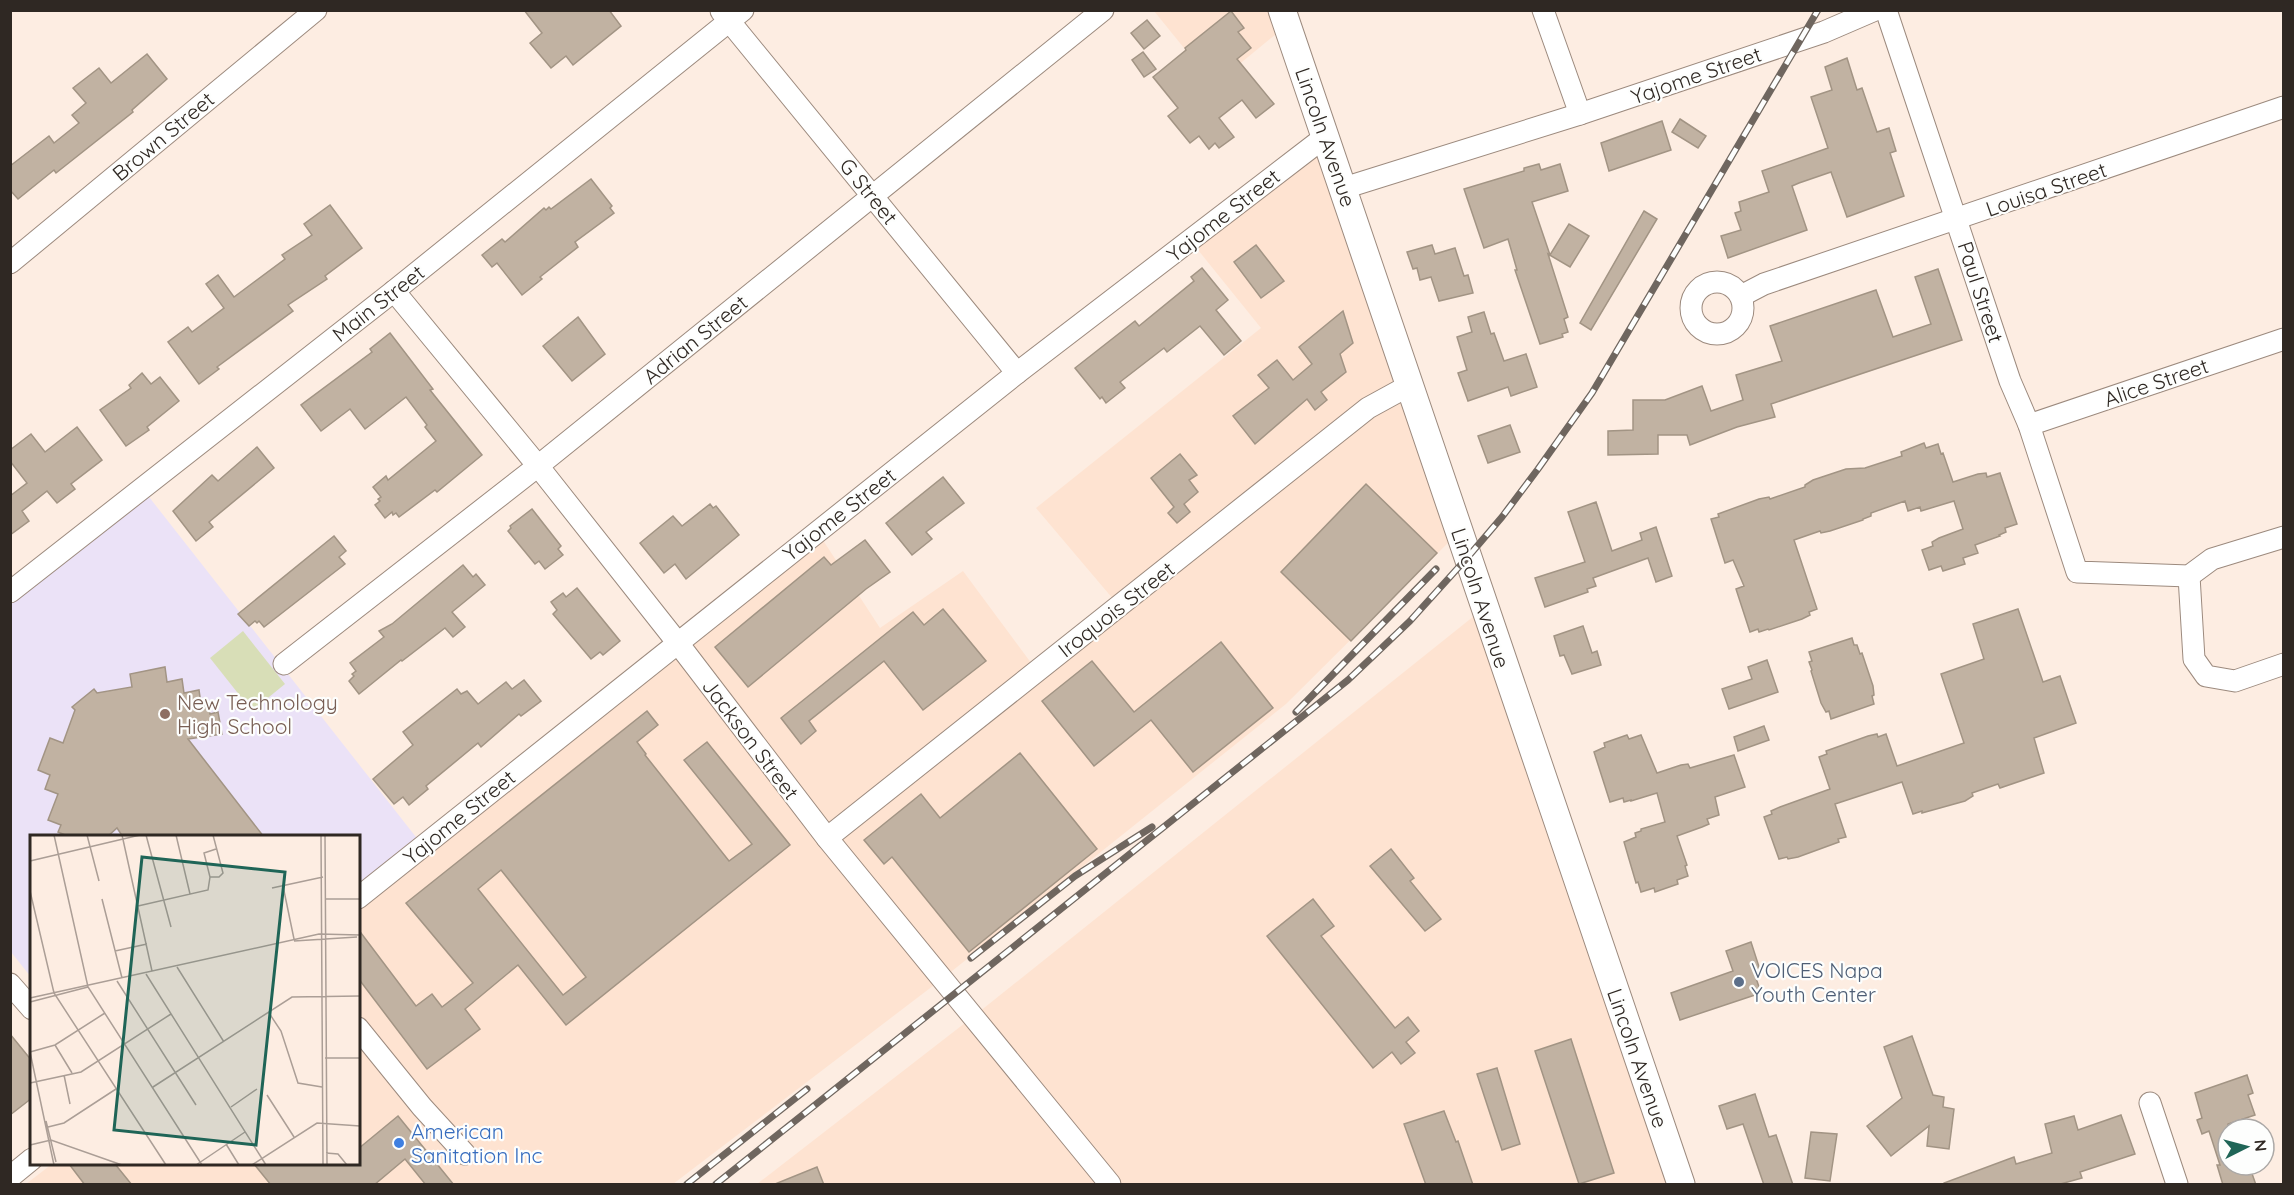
<svg xmlns="http://www.w3.org/2000/svg" width="2294" height="1195" viewBox="0 0 2294 1195" font-family="Quicksand,sans-serif">
<rect width="100%" height="100%" fill="#fdede2"/>
<!-- built -->
<g fill="#fee3d1">
<path d="M 1154,11 L 1282,11 L 1287,25 L 1214,85 Z"/>
<path d="M 1326,136 L 1459,532 L 1286,704 L 942,979 L 673,1184 L 26,1184 L 52,1164 L 358,1164 L 359,898 L 817,531 L 880,628 L 963,571 L 1037,671 L 1119,606 L 1036,508 L 1261,328 L 1190,240 Z"/>
<path d="M 1484,608 L 1681,1184 L 757,1184 L 974,1016 Z"/>
</g>
<!-- education -->
<path fill="#ebe2f7" d="M 142,488 L 423,846 L 359,898 L 358,836 L 32,836 L 31,977 L 11,952 L 11,592 Z"/>
<!-- green -->
<path fill="#d8deb7" d="M 243,631 L 285,684 L 252,711 L 210,658 Z"/>
<!-- building -->
<g fill="#c1b2a2" stroke="#a29484" stroke-width="1.5" fill-rule="evenodd">
<path d="M 524,10 L 609,10 L 621,26 L 573,65 L 566,56 L 551,68 L 530,43 L 542,33 Z"/>
<path d="M 1231,11 L 1244,28 L 1238,32 L 1251,48 L 1237,59 L 1274,104 L 1256,118 L 1242,100 L 1219,118 L 1234,137 L 1219,148 L 1215,143 L 1209,149 L 1199,136 L 1190,143 L 1168,116 L 1178,108 L 1153,77 L 1186,50 L 1185,48 Z"/>
<path d="M 1147,20 L 1160,36 L 1144,49 L 1131,33 Z"/>
<path d="M 1143,52 L 1156,69 L 1144,77 L 1132,60 Z"/>
<path d="M 147,54 L 167,79 L 132,110 L 133,112 L 56,173 L 54,170 L 18,199 L 10,190 L 10,166 L 49,136 L 54,143 L 79,123 L 72,115 L 86,103 L 73,88 L 99,68 L 111,83 Z"/>
<path d="M 1847,58 L 1857,90 L 1862,88 L 1877,132 L 1889,128 L 1896,151 L 1890,153 L 1904,196 L 1847,217 L 1831,172 L 1799,183 L 1792,186 L 1807,230 L 1728,258 L 1721,236 L 1741,230 L 1735,213 L 1741,211 L 1739,202 L 1769,192 L 1762,171 L 1828,148 L 1811,97 L 1832,90 L 1825,67 Z"/>
<path d="M 1680,119 L 1706,136 L 1698,148 L 1672,132 Z"/>
<path d="M 1662,121 L 1671,150 L 1609,171 L 1601,143 Z"/>
<path d="M 1539,164 L 1541,170 L 1560,164 L 1568,191 L 1532,202 L 1550,255 L 1569,224 L 1589,236 L 1570,267 L 1548,254 L 1568,317 L 1564,319 L 1568,332 L 1562,334 L 1563,337 L 1540,344 L 1515,270 L 1517,270 L 1508,239 L 1484,248 L 1464,189 L 1524,171 L 1524,168 Z"/>
<path d="M 591,179 L 612,206 L 610,208 L 614,213 L 575,242 L 578,247 L 540,277 L 542,279 L 522,295 L 497,263 L 492,267 L 482,255 L 502,239 L 505,242 L 544,208 L 546,210 L 549,207 L 551,209 Z"/>
<path d="M 330,205 L 362,248 L 325,276 L 327,279 L 288,305 L 293,311 L 217,367 L 219,369 L 199,384 L 168,342 L 188,327 L 192,332 L 224,308 L 206,284 L 218,275 L 234,297 L 285,259 L 282,255 L 312,235 L 304,224 Z"/>
<path d="M 1644,211 L 1657,219 L 1591,330 L 1580,323 Z"/>
<path d="M 1256,245 L 1284,281 L 1261,298 L 1234,262 Z"/>
<path d="M 1432,245 L 1435,254 L 1455,248 L 1464,276 L 1468,275 L 1473,293 L 1439,301 L 1431,277 L 1420,280 L 1417,268 L 1413,269 L 1407,252 Z"/>
<path d="M 1202,268 L 1228,300 L 1216,310 L 1241,341 L 1224,355 L 1200,326 L 1167,352 L 1164,348 L 1120,382 L 1125,388 L 1106,403 L 1102,397 L 1100,399 L 1075,368 L 1135,321 L 1139,326 L 1194,281 L 1191,277 Z"/>
<path d="M 1938,269 L 1962,340 L 1771,404 L 1775,417 L 1737,427 L 1690,445 L 1687,435 L 1658,435 L 1658,454 L 1608,455 L 1608,431 L 1633,430 L 1633,400 L 1665,400 L 1702,386 L 1711,411 L 1743,400 L 1736,375 L 1782,361 L 1770,326 L 1876,290 L 1893,337 L 1931,324 L 1915,277 Z"/>
<path d="M 1343,311 L 1353,343 L 1340,354 L 1346,372 L 1321,392 L 1327,400 L 1315,410 L 1307,399 L 1255,444 L 1233,416 L 1269,388 L 1258,375 L 1277,360 L 1293,380 L 1312,364 L 1299,347 Z"/>
<path d="M 1484,312 L 1491,334 L 1494,333 L 1504,361 L 1526,354 L 1537,387 L 1511,396 L 1508,387 L 1468,401 L 1458,373 L 1467,370 L 1457,337 L 1472,332 L 1468,317 Z"/>
<path d="M 578,317 L 605,354 L 572,381 L 543,346 Z"/>
<path d="M 390,333 L 433,389 L 430,390 L 482,455 L 437,492 L 435,490 L 399,517 L 396,513 L 393,515 L 392,512 L 385,518 L 375,505 L 380,501 L 378,499 L 381,497 L 373,487 L 386,476 L 388,480 L 436,441 L 425,427 L 427,425 L 406,397 L 365,429 L 350,409 L 321,431 L 301,405 L 372,352 L 370,349 Z"/>
<path d="M 142,373 L 151,384 L 160,377 L 179,401 L 147,427 L 149,430 L 126,446 L 100,410 L 131,388 L 129,385 Z"/>
<path d="M 1510,425 L 1520,452 L 1488,463 L 1478,436 Z"/>
<path d="M 77,427 L 102,460 L 71,484 L 75,489 L 57,503 L 47,491 L 22,511 L 29,521 L 10,535 L 10,496 L 27,483 L 10,461 L 10,450 L 31,434 L 45,452 Z"/>
<path d="M 1924,443 L 1926,448 L 1938,444 L 1941,454 L 1943,453 L 1953,482 L 1978,474 L 1986,473 L 1987,477 L 2000,473 L 2017,524 L 2005,528 L 2006,532 L 1999,535 L 2000,536 L 1975,545 L 1978,553 L 1963,558 L 1965,564 L 1943,571 L 1941,566 L 1929,570 L 1922,550 L 1933,546 L 1932,542 L 1939,538 L 1963,529 L 1954,501 L 1921,511 L 1920,507 L 1908,511 L 1905,501 L 1871,513 L 1871,516 L 1863,519 L 1863,520 L 1830,531 L 1821,533 L 1820,531 L 1794,540 L 1817,609 L 1809,612 L 1810,615 L 1802,619 L 1769,630 L 1768,629 L 1759,632 L 1758,629 L 1750,632 L 1736,589 L 1744,586 L 1733,560 L 1725,563 L 1711,519 L 1719,517 L 1718,514 L 1759,499 L 1769,497 L 1770,499 L 1805,487 L 1805,485 L 1813,480 L 1846,469 L 1865,468 L 1902,456 L 1901,452 Z"/>
<path d="M 257,447 L 274,468 L 209,522 L 213,527 L 196,541 L 173,511 L 212,475 L 218,481 Z"/>
<path d="M 1180,454 L 1197,475 L 1189,480 L 1198,492 L 1184,504 L 1190,512 L 1177,523 L 1168,513 L 1174,507 L 1151,478 Z"/>
<path d="M 943,477 L 964,503 L 926,532 L 932,539 L 912,555 L 886,523 Z"/>
<path d="M 1366,484 L 1437,553 L 1351,641 L 1281,572 Z"/>
<path d="M 1596,502 L 1612,551 L 1642,540 L 1640,533 L 1656,527 L 1672,576 L 1656,582 L 1648,558 L 1593,578 L 1596,586 L 1587,589 L 1588,592 L 1545,607 L 1535,578 L 1585,562 L 1568,512 Z"/>
<path d="M 710,504 L 713,508 L 716,506 L 739,535 L 686,579 L 675,564 L 664,573 L 640,543 L 673,516 L 682,526 Z"/>
<path d="M 532,509 L 561,546 L 558,549 L 563,555 L 545,569 L 539,561 L 535,564 L 508,531 L 511,528 L 510,526 Z"/>
<path d="M 334,536 L 346,551 L 339,557 L 345,564 L 264,627 L 259,621 L 257,623 L 255,621 L 249,626 L 238,614 Z"/>
<path d="M 865,540 L 890,572 L 866,589 L 748,687 L 715,647 L 824,557 L 831,565 Z"/>
<path d="M 463,565 L 473,577 L 476,574 L 485,585 L 452,612 L 465,627 L 453,637 L 445,628 L 402,661 L 401,660 L 359,694 L 349,681 L 354,676 L 352,674 L 356,671 L 350,663 L 384,637 L 379,631 L 392,624 Z"/>
<path d="M 577,588 L 620,641 L 603,655 L 600,652 L 591,659 L 553,614 L 557,610 L 551,602 L 563,593 L 566,597 Z"/>
<path d="M 943,609 L 986,661 L 923,710 L 884,661 L 809,721 L 816,731 L 801,744 L 781,718 L 913,612 L 924,625 Z"/>
<path d="M 2018,609 L 2043,682 L 2060,676 L 2076,723 L 2034,738 L 2044,773 L 2000,788 L 1998,784 L 1972,793 L 1973,796 L 1965,801 L 1922,813 L 1922,811 L 1913,814 L 1902,782 L 1835,804 L 1846,837 L 1838,839 L 1839,842 L 1798,857 L 1788,859 L 1787,857 L 1779,859 L 1764,817 L 1772,814 L 1771,811 L 1780,807 L 1830,789 L 1819,757 L 1827,754 L 1826,751 L 1868,736 L 1877,734 L 1878,737 L 1886,734 L 1897,766 L 1964,743 L 1941,674 L 1984,659 L 1973,624 Z"/>
<path d="M 1583,626 L 1592,653 L 1597,651 L 1601,665 L 1572,674 L 1564,655 L 1560,656 L 1554,636 Z"/>
<path d="M 1852,638 L 1854,645 L 1857,645 L 1860,654 L 1862,653 L 1873,686 L 1874,695 L 1872,696 L 1874,704 L 1831,719 L 1829,711 L 1826,712 L 1821,703 L 1811,671 L 1812,670 L 1809,662 L 1812,661 L 1809,652 Z"/>
<path d="M 1221,642 L 1273,708 L 1193,772 L 1151,720 L 1094,766 L 1042,701 L 1092,661 L 1134,712 Z"/>
<path d="M 1767,660 L 1778,692 L 1729,709 L 1722,689 L 1752,679 L 1748,667 Z"/>
<path d="M 165,667 L 167,682 L 182,679 L 184,693 L 199,690 L 201,704 L 207,702 L 210,714 L 218,712 L 222,734 L 188,739 L 264,837 L 123,837 L 117,828 L 107,837 L 70,837 L 58,832 L 61,825 L 48,820 L 58,794 L 45,789 L 50,775 L 38,770 L 50,738 L 63,743 L 75,710 L 72,707 L 94,689 L 97,693 L 132,687 L 130,674 Z"/>
<path d="M 524,680 L 541,701 L 521,716 L 519,714 L 481,747 L 478,743 L 426,786 L 428,789 L 409,805 L 403,797 L 394,804 L 373,779 L 413,745 L 403,732 L 457,689 L 461,694 L 467,691 L 478,704 L 506,682 L 512,689 Z"/>
<path d="M 647,711 L 658,725 L 637,742 L 646,754 L 645,755 L 729,861 L 752,844 L 684,760 L 707,742 L 790,845 L 566,1025 L 518,965 L 465,1009 L 480,1029 L 427,1069 L 358,978 L 358,929 L 416,1006 L 432,994 L 442,1007 L 473,983 L 406,903 ZM 501,870 L 586,977 L 563,995 L 478,889 Z"/>
<path d="M 1764,726 L 1769,740 L 1738,751 L 1734,737 Z"/>
<path d="M 1627,735 L 1629,739 L 1641,735 L 1657,773 L 1681,765 L 1688,764 L 1690,768 L 1734,755 L 1745,787 L 1715,797 L 1719,815 L 1707,819 L 1709,824 L 1702,827 L 1677,836 L 1687,865 L 1685,866 L 1688,876 L 1677,880 L 1678,884 L 1655,892 L 1654,888 L 1641,892 L 1638,882 L 1636,883 L 1624,842 L 1636,837 L 1635,833 L 1641,831 L 1641,829 L 1665,822 L 1657,793 L 1631,801 L 1631,800 L 1624,802 L 1623,798 L 1610,802 L 1594,752 L 1605,747 L 1604,743 Z"/>
<path d="M 1020,753 L 1097,849 L 969,952 L 892,857 L 884,864 L 864,840 L 921,794 L 940,818 Z"/>
<path d="M 1391,849 L 1414,878 L 1410,881 L 1441,919 L 1425,931 L 1370,866 Z"/>
<path d="M 1313,899 L 1334,926 L 1321,936 L 1395,1028 L 1408,1017 L 1419,1031 L 1406,1042 L 1415,1053 L 1401,1064 L 1392,1052 L 1373,1068 L 1267,936 Z"/>
<path d="M 1751,942 L 1761,973 L 1755,975 L 1761,993 L 1680,1020 L 1671,993 L 1733,971 L 1726,951 Z"/>
<path d="M 10,1034 L 32,1061 L 32,1098 L 10,1115 Z"/>
<path d="M 1912,1036 L 1933,1095 L 1944,1097 L 1943,1107 L 1954,1109 L 1949,1149 L 1927,1146 L 1929,1126 L 1891,1156 L 1867,1126 L 1902,1098 L 1884,1047 Z"/>
<path d="M 1571,1039 L 1614,1173 L 1579,1184 L 1535,1051 Z"/>
<path d="M 1497,1068 L 1520,1144 L 1502,1150 L 1477,1074 Z"/>
<path d="M 2247,1075 L 2253,1093 L 2248,1095 L 2255,1115 L 2228,1124 L 2228,1165 L 2249,1165 L 2256,1185 L 2223,1185 L 2217,1165 L 2220,1165 L 2209,1131 L 2202,1134 L 2197,1120 L 2202,1118 L 2195,1093 Z"/>
<path d="M 1755,1094 L 1769,1137 L 1776,1135 L 1793,1185 L 1764,1185 L 1743,1124 L 1727,1129 L 1719,1106 Z"/>
<path d="M 1444,1111 L 1456,1142 L 1458,1141 L 1473,1185 L 1426,1185 L 1404,1124 Z"/>
<path d="M 2121,1115 L 2135,1154 L 2080,1172 L 2082,1178 L 2057,1185 L 1944,1185 L 1944,1183 L 2014,1157 L 2016,1164 L 2052,1153 L 2045,1124 L 2074,1116 L 2078,1130 Z"/>
<path d="M 398,1116 L 454,1185 L 426,1185 L 405,1159 L 374,1185 L 271,1185 L 254,1164 L 358,1164 L 358,1149 Z"/>
<path d="M 1811,1132 L 1837,1134 L 1830,1181 L 1805,1178 Z"/>
<path d="M 69,1164 L 115,1164 L 132,1185 L 85,1185 Z"/>
<path d="M 817,1167 L 824,1185 L 775,1185 L 775,1184 Z"/>
</g>
<g fill="none" stroke-linecap="round" stroke-linejoin="round">
<!-- minor casing -->
<g stroke="#9c8a7e" stroke-width="23">
<g id="minor">
<path d="M 1543,10 L 1580,114"/>
<path d="M 1886,10 L 2010,381 L 2029,425 L 2077,572 L 2189,576 L 2212,559 L 2284,537"/>
<path d="M 721,11 L 1017,373"/>
<path d="M 1344,188 L 1580,114 L 1824,32 L 1875,10"/>
<path d="M 10,263 L 316,10"/>
<circle cx="1717" cy="308" r="26"/>
<path d="M 394,291 L 538,466 L 677,642 L 827,838 L 1110,1184"/>
<path d="M 1741,296 L 1764,284 L 2284,107"/>
<path d="M 2029,425 L 2284,339"/>
<path d="M 2189,576 L 2194,659 L 2206,676 L 2235,681 L 2284,664"/>
<path d="M 10,592 L 394,291 L 743,10"/>
<path d="M 284,664 L 538,466 L 1103,10"/>
<path d="M 827,838 L 1368,408 L 1410,385"/>
<path d="M 358,898 L 1017,373 L 1326,136"/>
<path d="M 10,984 L 32,1009"/>
<path d="M 358,1028 L 422,1107 L 465,1154"/>
<path d="M 2150,1103 L 2177,1184"/>
<path d="M 10,1177 L 32,1159"/>
</g>
</g>
<!-- major casing -->
<g stroke="#9c8a7e" stroke-width="29">
<path id="major" d="M 1282,10 L 1681,1184"/>
</g>
<!-- minor -->
<use href="#minor" stroke="#fff" stroke-width="21"/>
<!-- major -->
<use href="#major" stroke="#fff" stroke-width="27"/>
<!-- rail casing -->
<g stroke="#6f665f" stroke-width="7">
<g id="rail">
<path d="M 1296,712 L 1436,569"/>
<path d="M 971,958 L 1075,876 L 1152,827"/>
<path d="M 687,1184 L 807,1089"/>
<path d="M 716,1184 L 1348,680 L 1410,621 L 1467,558 L 1502,517 L 1538,469 L 1592,393 L 1818,10"/>
</g>
</g>
<!-- rail -->
<use href="#rail" stroke="#fdfefd" stroke-width="4.5" stroke-dasharray="14" stroke-linecap="butt"/>
</g>
<!-- markers -->
<circle fill="#8d6e63" stroke="#fdfefd" stroke-width="2" cx="165" cy="714" r="6"/>
<circle fill="#5c6f8a" stroke="#fdfefd" stroke-width="2" cx="1739" cy="982" r="6"/>
<circle fill="#3f7fe0" stroke="#fdfefd" stroke-width="2" cx="399" cy="1143" r="6"/>
<g text-anchor="middle" dominant-baseline="central" stroke-width="4.5" stroke-linejoin="round" paint-order="stroke">
<!-- street labels -->
<g font-size="21" fill="#2f2823" stroke="#fdfefd">
<text transform="translate(1696 75) rotate(-19)">Yajome Street</text>
<text transform="translate(163 136) rotate(-40)">Brown Street</text>
<text transform="translate(1326 137) rotate(71)">Lincoln Avenue</text>
<text transform="translate(2046 189) rotate(-19)">Louisa Street</text>
<text transform="translate(869 191) rotate(51)">G Street</text>
<text transform="translate(1223 215) rotate(-38)">Yajome Street</text>
<text transform="translate(1981 292) rotate(72)">Paul Street</text>
<text transform="translate(378 303) rotate(-38)">Main Street</text>
<text transform="translate(695 339) rotate(-39)">Adrian Street</text>
<text transform="translate(2156 382) rotate(-19)">Alice Street</text>
<text transform="translate(839 514) rotate(-38)">Yajome Street</text>
<text transform="translate(1481 598) rotate(72)">Lincoln Avenue</text>
<text transform="translate(1116 609) rotate(-38)">Iroquois Street</text>
<text transform="translate(751 739) rotate(53)">Jackson Street</text>
<text transform="translate(459 817) rotate(-39)">Yajome Street</text>
<text transform="translate(1638 1058) rotate(71)">Lincoln Avenue</text>
</g>
<!-- education labels -->
<g font-size="21" fill="#785e54" stroke="#fdfefd" text-anchor="start">
<text x="177" y="702">New Technology<tspan x="177" dy="24">High School</tspan></text>
</g>
<!-- service labels -->
<g font-size="21" fill="#4e5e75" stroke="#fdfefd" text-anchor="start">
<text x="1751" y="970">VOICES Napa<tspan x="1751" dy="24">Youth Center</tspan></text>
</g>
<!-- shop labels -->
<g font-size="21" fill="#366cbe" stroke="#fdfefd" text-anchor="start">
<text x="411" y="1131">American<tspan x="411" dy="24">Sanitation Inc</tspan></text>
</g>
</g>
<!-- overview -->
<g transform="translate(30 835)">
<rect width="330" height="330" fill="#fdede2"/>
<path fill="none" stroke="#ab9e96" stroke-width="1.5" d="M 24,0 L 58,152 L 172,330M 57,0 L 69,46M 92,0 L 122,136M 116,0 L 141,92M 146,0 L 160,59M 291,0 L 293,330M 295,0 L 297,330M 0,26 L 110,0M 180,42 L 189,42 L 193,38 L 183,0M 253,51 L 264,104M 242,53 L 293,42M 0,56 L 24,158 L 136,330M 72,64 L 92,143M 296,64 L 330,64M 108,71 L 178,55 L 180,42 L 174,18 L 186,14M 264,106 L 327,102M 85,116 L 117,109M 147,132 L 194,207M 116,139 L 236,330M 87,146 L 166,270M 0,163 L 289,99 L 330,100M 0,167 L 58,152M 239,178 L 251,196 L 268,248 L 292,252M 25,210 L 42,238M 0,217 L 25,210 L 75,178M 0,217 L 24,330M 295,223 L 330,223M 34,240 L 40,269M 0,248 L 51,237 L 141,179M 123,252 L 262,162 L 330,161M 237,260 L 264,302M 201,272 L 227,254M 16,286 L 26,327M 18,292 L 34,288 L 86,254M 196,309 L 209,330M 0,310 L 21,305 L 92,330M 296,318 L 308,319 L 317,330M 166,330 L 215,297M 222,330 L 287,288 L 330,291"/>
<path fill="#1f6557" fill-opacity="0.15" stroke="#1f6557" stroke-width="3" d="M 112,22 L 255,37 L 226,310 L 84,295 Z"/>
<rect width="330" height="330" fill="none" stroke="#2f2823" stroke-width="3"/>
</g>
<!-- border -->
<rect width="2294" height="1195" fill="none" stroke="#2f2823" stroke-width="24"/>
<!-- north arrow -->
<g transform="translate(2246 1147) rotate(84)"><circle r="28" fill="#fdfefd" stroke="#aba8a6" stroke-width="1.5"/>
<path d="M0-4.5L10 22L0 15L-10 22Z" fill="#1f6557"/>
<text y="-9" font-size="16" font-weight="bold" text-anchor="middle" fill="#2f2823">N</text>
</g>
</svg>
